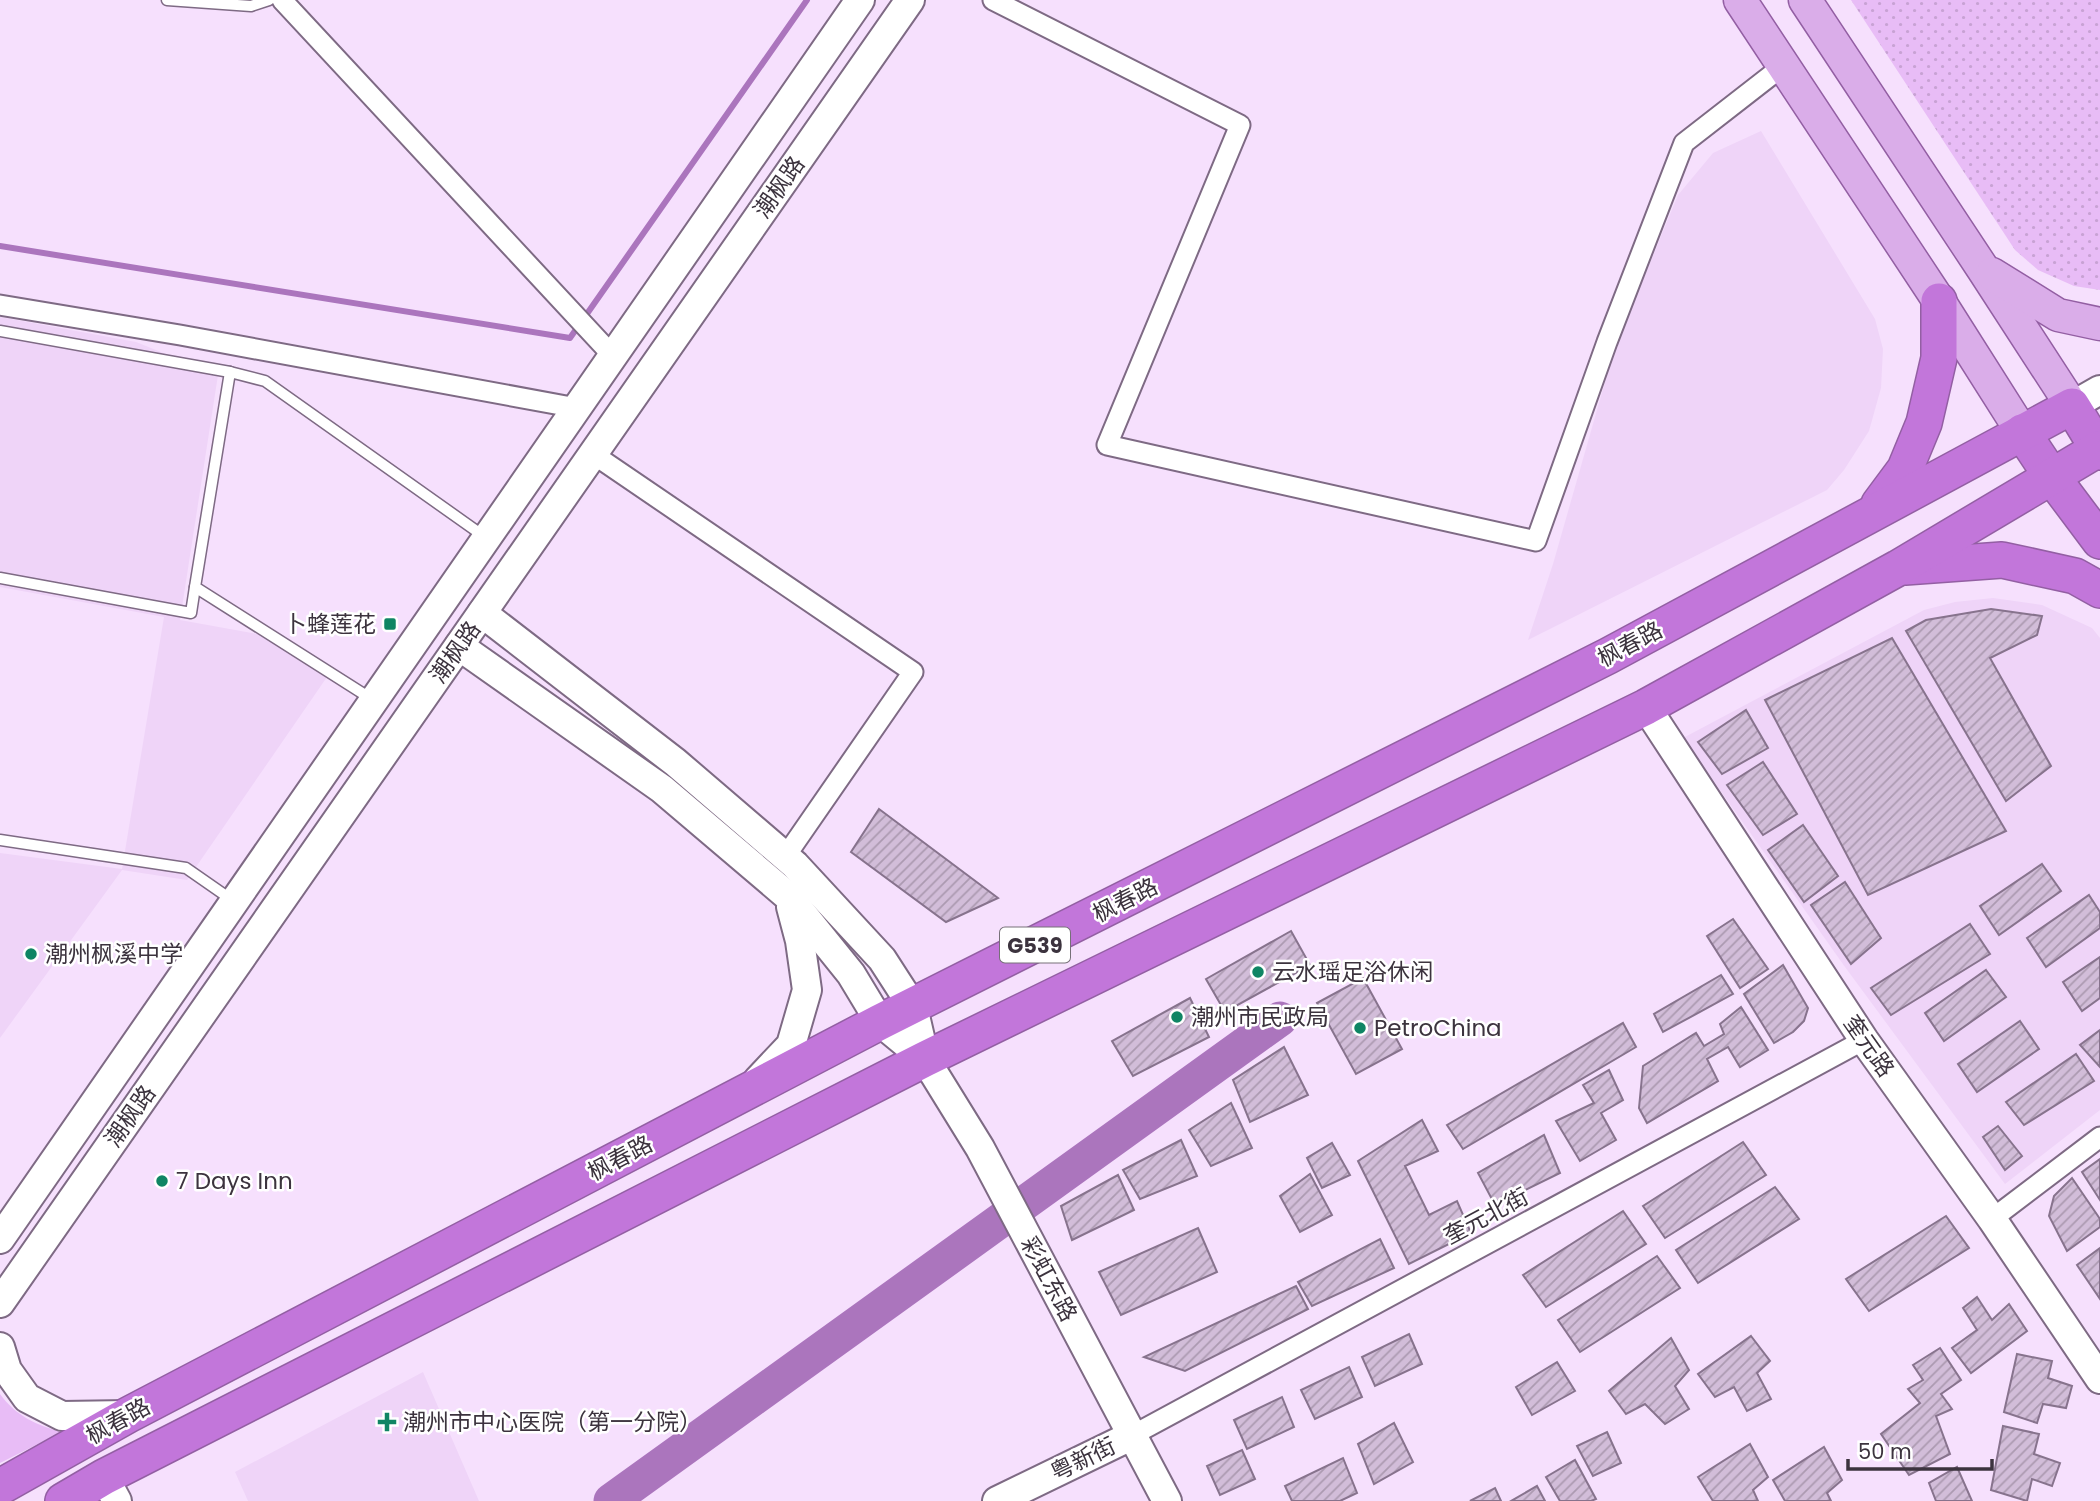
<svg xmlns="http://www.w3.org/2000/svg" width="2100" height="1501" viewBox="0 0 2100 1501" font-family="Poppins,'Noto Sans SC',sans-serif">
<defs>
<pattern id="park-dots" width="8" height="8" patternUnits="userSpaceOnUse" patternTransform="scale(1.75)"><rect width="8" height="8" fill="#e8bcf6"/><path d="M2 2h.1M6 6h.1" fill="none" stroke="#c8a2d4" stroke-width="1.8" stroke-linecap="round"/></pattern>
<pattern id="building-hatch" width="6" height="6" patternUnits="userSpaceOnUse" patternTransform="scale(1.75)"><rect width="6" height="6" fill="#d2bdd9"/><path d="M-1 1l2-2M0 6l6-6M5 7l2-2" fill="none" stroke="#ac9ab1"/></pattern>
</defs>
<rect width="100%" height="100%" fill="#f6e0fd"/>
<!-- built -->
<g fill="#efd4f8">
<path d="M 1761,131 L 1875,319 L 1883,349 L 1881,388 L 1869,431 L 1844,470 L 1827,490 L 1528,640 L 1553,564 L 1615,347 L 1678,195 L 1713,153 Z"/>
<path d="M 0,317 L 136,342 L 218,375 L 180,620 L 269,636 L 327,677 L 187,880 L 122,870 L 0,1038 L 0,853 L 122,869 L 164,617 L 0,587 Z"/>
<path d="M 1993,598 L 2042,605 L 2092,628 L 2100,638 L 2100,1110 L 2005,1184 L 1845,967 L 1683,738 L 1924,610 L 1955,602 Z"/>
<path d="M 423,1372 L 479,1501 L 248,1501 L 235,1472 Z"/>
</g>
<!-- green -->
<path fill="#e8bcf6" d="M 0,1394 C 16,1416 36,1425 62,1432 L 0,1463 Z"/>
<!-- park -->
<path fill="url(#park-dots)" d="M 1851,0 L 2100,0 L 2100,290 L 2074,286 L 2038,270 L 2015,250 Z"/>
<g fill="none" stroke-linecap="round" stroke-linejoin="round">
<!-- stream -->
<path stroke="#ab75bd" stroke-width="6" d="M 0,246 L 570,338 L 807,0"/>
<!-- river -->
<path stroke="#ab75bd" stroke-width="35" d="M 611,1501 L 1280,1019"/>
</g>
<!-- building -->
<g fill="url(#building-hatch)" stroke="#87738d" stroke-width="2">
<path d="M 1991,609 L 2042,616 L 2037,635 L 1990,658 L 2051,766 L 2006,801 L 1906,631 L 1926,620 Z"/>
<path d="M 1892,638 L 2006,831 L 1868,895 L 1765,700 Z"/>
<path d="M 1746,710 L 1768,748 L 1722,774 L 1698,742 Z"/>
<path d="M 1763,762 L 1797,814 L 1763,835 L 1727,785 Z"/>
<path d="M 879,809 L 998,898 L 946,922 L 851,852 Z"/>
<path d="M 1803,825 L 1838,876 L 1804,902 L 1768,850 Z"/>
<path d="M 2042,864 L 2061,891 L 1999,935 L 1980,906 Z"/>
<path d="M 1845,882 L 1881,938 L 1851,964 L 1811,905 Z"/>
<path d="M 2089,895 L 2100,912 L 2100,928 L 2046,967 L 2027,938 Z"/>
<path d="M 1733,919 L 1768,969 L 1740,988 L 1707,936 Z"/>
<path d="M 1970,924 L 1990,954 L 1891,1015 L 1871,988 Z"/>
<path d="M 1291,931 L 1310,965 L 1225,1012 L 1206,979 Z"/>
<path d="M 2100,957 L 2100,998 L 2082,1011 L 2063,982 Z"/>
<path d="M 1783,965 L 1808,1008 L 1804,1021 L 1793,1032 L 1774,1043 L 1744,994 Z"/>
<path d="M 1986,970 L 2006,997 L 1944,1041 L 1925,1013 Z"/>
<path d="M 1721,975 L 1733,994 L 1663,1032 L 1654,1014 Z"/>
<path d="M 1363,978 L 1402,1049 L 1356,1074 L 1317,1003 Z"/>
<path d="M 1190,998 L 1209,1037 L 1133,1076 L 1112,1041 Z"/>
<path d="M 1741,1007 L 1768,1050 L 1740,1067 L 1728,1047 L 1707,1059 L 1718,1081 L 1647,1123 L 1639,1108 L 1643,1066 L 1696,1033 L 1704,1046 L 1724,1034 L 1720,1024 Z"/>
<path d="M 2020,1021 L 2039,1049 L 1977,1092 L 1958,1064 Z"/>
<path d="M 1623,1023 L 1636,1047 L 1463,1149 L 1447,1125 Z"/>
<path d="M 2100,1030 L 2100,1067 L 2080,1045 Z"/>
<path d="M 1284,1047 L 1308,1095 L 1250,1122 L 1233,1080 Z"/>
<path d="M 2076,1054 L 2094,1081 L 2024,1125 L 2006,1102 Z"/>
<path d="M 1609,1070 L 1623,1100 L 1601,1113 L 1616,1140 L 1580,1161 L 1556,1121 L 1594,1103 L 1583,1085 Z"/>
<path d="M 1231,1103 L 1252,1148 L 1211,1166 L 1189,1130 Z"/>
<path d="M 1422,1120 L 1438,1151 L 1405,1166 L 1429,1215 L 1457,1201 L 1471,1233 L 1409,1264 L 1358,1161 Z"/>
<path d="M 1998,1126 L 2022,1156 L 2005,1170 L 1983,1137 Z"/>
<path d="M 1544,1135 L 1560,1173 L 1495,1205 L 1478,1173 Z"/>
<path d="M 1181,1140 L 1197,1176 L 1140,1199 L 1123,1170 Z"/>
<path d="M 1743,1142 L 1766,1175 L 1665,1238 L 1643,1206 Z"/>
<path d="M 1332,1143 L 1350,1175 L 1322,1188 L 1307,1158 Z"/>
<path d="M 2100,1159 L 2100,1200 L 2082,1172 Z"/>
<path d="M 1310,1174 L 1332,1215 L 1300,1232 L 1280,1196 Z"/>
<path d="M 1118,1175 L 1134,1210 L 1072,1240 L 1061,1206 Z"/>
<path d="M 2072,1178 L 2100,1219 L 2100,1227 L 2067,1251 L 2049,1216 L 2054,1196 Z"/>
<path d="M 1775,1187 L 1799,1219 L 1698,1283 L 1676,1250 Z"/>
<path d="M 1623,1211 L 1646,1244 L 1546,1307 L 1523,1275 Z"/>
<path d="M 1946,1216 L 1969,1248 L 1869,1311 L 1846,1279 Z"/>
<path d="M 1198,1228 L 1217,1272 L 1121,1315 L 1099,1272 Z"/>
<path d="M 1380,1239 L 1394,1268 L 1312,1306 L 1298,1282 Z"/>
<path d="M 2100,1248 L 2100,1299 L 2077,1265 Z"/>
<path d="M 1657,1256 L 1680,1288 L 1580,1352 L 1558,1320 Z"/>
<path d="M 1296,1286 L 1308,1309 L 1185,1371 L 1144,1357 Z"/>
<path d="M 1977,1297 L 1992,1320 L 2009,1304 L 2027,1331 L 1971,1373 L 1952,1348 L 1977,1330 L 1963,1308 Z"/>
<path d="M 1409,1334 L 1422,1364 L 1375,1386 L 1362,1357 Z"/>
<path d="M 1751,1336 L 1770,1361 L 1757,1373 L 1771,1399 L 1747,1411 L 1734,1387 L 1715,1397 L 1698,1374 Z"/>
<path d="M 1671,1338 L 1689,1370 L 1675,1386 L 1689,1409 L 1665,1424 L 1645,1404 L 1626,1414 L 1609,1391 Z"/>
<path d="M 1940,1348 L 1961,1380 L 1941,1394 L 1952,1409 L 1936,1416 L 1950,1454 L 1909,1475 L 1881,1434 L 1920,1403 L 1908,1389 L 1923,1380 L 1913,1365 Z"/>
<path d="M 2017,1354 L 2052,1361 L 2048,1378 L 2072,1386 L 2066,1408 L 2043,1404 L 2037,1423 L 2004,1412 Z"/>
<path d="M 1557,1362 L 1575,1391 L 1532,1415 L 1516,1387 Z"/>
<path d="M 1349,1367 L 1362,1397 L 1315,1419 L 1301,1390 Z"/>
<path d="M 1282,1397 L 1294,1427 L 1247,1449 L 1234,1420 Z"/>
<path d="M 1394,1423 L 1413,1462 L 1374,1484 L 1358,1444 Z"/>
<path d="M 2003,1426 L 2039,1434 L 2034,1454 L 2060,1463 L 2052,1486 L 2032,1479 L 2027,1501 L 1991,1490 Z"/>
<path d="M 1607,1432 L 1621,1463 L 1593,1476 L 1577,1446 Z"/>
<path d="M 1750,1444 L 1768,1477 L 1753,1490 L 1758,1501 L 1713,1501 L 1698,1477 Z"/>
<path d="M 1824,1447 L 1842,1480 L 1827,1493 L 1831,1501 L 1785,1501 L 1773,1480 Z"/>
<path d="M 1242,1450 L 1255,1479 L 1220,1495 L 1207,1466 Z"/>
<path d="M 1343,1458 L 1357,1493 L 1340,1501 L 1292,1501 L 1285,1486 Z"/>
<path d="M 1575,1460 L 1596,1499 L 1591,1501 L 1560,1501 L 1546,1477 Z"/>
<path d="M 1957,1467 L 1972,1501 L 1936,1501 L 1929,1483 Z"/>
<path d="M 1537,1486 L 1545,1501 L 1511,1501 Z"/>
<path d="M 1495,1488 L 1501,1501 L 1470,1501 Z"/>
</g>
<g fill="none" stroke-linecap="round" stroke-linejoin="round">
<!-- lane casing -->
<g stroke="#7e6a84" stroke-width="13">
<g id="lane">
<path d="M 167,0 L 251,6 L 269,0"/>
<path d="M 0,331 L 230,372"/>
<path d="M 0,578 L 191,613 L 195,587"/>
<path d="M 370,698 L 195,587 L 230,372 L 265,381 L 485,537"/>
<path d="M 0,840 L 186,868 L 232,900"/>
</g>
</g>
<!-- street casing -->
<g stroke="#7e6a84" stroke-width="23">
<g id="street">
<path d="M 282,0 L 613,356"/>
<path d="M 993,0 L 1240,125 L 1107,445 L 1536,541 L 1607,342 L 1684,143 L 1783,66"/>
<path d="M 0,305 L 180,335 L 577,408"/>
<path d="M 593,454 L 913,672 L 785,857"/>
<path d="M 1992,1219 L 2100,1137"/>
<path d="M 1131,1436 L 1864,1040"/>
</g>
</g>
<!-- secondary casing -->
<g stroke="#7e6a84" stroke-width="32">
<g id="secondary">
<path d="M 2072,406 L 2100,390"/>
<path d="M 482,613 L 675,762 L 795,865 L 882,959 L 913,1007 L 925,1059"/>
<path d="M 459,646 L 662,789 L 789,897 L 851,974 L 880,1022 L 925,1059 L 980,1148 L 1167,1501"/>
<path d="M 1646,707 L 1864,1040 L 1992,1219 L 2100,1379"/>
<path d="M 758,1080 L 791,1045 L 807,990 L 800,941 L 791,907"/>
<path d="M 0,1239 L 860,0"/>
<path d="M 0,1303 L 910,0"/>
<path d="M 0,1347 L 7,1370 L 27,1398 L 62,1416 L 128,1415"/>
<path d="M 104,1477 L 117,1501"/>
<path d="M 997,1501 L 1131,1436"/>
</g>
</g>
<!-- primary casing -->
<g stroke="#935fa3" stroke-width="35">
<g id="primary">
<path d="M 1740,0 L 1939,301 L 2022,432"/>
<path d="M 1805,0 L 1983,269 L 2072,406"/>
<path d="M 1992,274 L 2058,315 L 2100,324"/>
</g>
</g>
<!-- highway casing -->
<g stroke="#935fa3" stroke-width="38">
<g id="highway">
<path d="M 2022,432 L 2052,477 L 2100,541"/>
<path d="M 1879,504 L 1905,469 L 1924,423 L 1939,358 L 1939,301"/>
<path d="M 1905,567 L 2002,560 L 2075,576 L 2100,590"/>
<path d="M 0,1487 L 128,1415 L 880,1022 L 1608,656 L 2072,406 L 2100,452"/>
<path d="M 63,1501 L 104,1477 L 925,1059 L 1646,707 L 1898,568 L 2098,449"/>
</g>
</g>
<!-- lane -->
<use href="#lane" stroke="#fff" stroke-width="10"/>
<!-- street -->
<use href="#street" stroke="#fff" stroke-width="19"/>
<!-- secondary -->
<use href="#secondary" stroke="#fff" stroke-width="28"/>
<!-- primary -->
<use href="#primary" stroke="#daade9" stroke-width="32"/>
<!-- highway -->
<use href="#highway" stroke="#c276da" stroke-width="35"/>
</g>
<!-- markers -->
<g fill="#0f8564" stroke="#fff" stroke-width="2.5">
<rect x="383" y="617" width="14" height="14" rx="3.5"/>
<circle cx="31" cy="954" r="7"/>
<circle cx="1258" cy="972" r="7"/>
<circle cx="1177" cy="1017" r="7"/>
<circle cx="1360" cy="1028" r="7"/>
<circle cx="162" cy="1181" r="7"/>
<path d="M383.5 1411.5h7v7h7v7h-7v7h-7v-7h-7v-7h7z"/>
</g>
<g text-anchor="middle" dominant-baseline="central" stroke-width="5" stroke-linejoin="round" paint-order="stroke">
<!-- shield labels -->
<rect fill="#fff" stroke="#767078" stroke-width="2" x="1000" y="927.5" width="70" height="35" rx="5"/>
<g font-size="21" font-weight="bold" fill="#3c333e">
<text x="1035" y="945">G539</text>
</g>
<!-- street labels -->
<g font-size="23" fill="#3c333e" stroke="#fff">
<text transform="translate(779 187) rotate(-55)">潮枫路</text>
<text transform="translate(1630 644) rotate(-28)">枫春路</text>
<text transform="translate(455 652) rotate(-55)">潮枫路</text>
<text transform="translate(1125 900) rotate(-27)">枫春路</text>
<text transform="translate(1869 1046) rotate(55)">奎元路</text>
<text transform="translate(130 1116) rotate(-55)">潮枫路</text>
<text transform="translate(620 1158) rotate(-28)">枫春路</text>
<text transform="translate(1486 1216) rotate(-28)">奎元北街</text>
<text transform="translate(1049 1279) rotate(62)">彩虹东路</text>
<text transform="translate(118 1421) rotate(-29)">枫春路</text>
<text transform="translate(1083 1459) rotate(-26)">粤新街</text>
</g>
<!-- poi labels -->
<g font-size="23" fill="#3c333e" stroke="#fff" text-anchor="start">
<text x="376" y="624" text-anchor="end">卜蜂莲花</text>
<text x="45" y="954">潮州枫溪中学</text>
<text x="1272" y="972">云水瑶足浴休闲</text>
<text x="1191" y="1017">潮州市民政局</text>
<text x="1374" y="1028">PetroChina</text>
<text x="176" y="1181">7 Days Inn</text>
<text x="403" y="1422">潮州市中心医院（第一分院）</text>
</g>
</g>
<!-- scale -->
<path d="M1848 1459v10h144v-10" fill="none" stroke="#3c333e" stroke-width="3.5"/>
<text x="1858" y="1459" font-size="21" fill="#3c333e" stroke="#ffffff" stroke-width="5" paint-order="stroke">50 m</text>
</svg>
